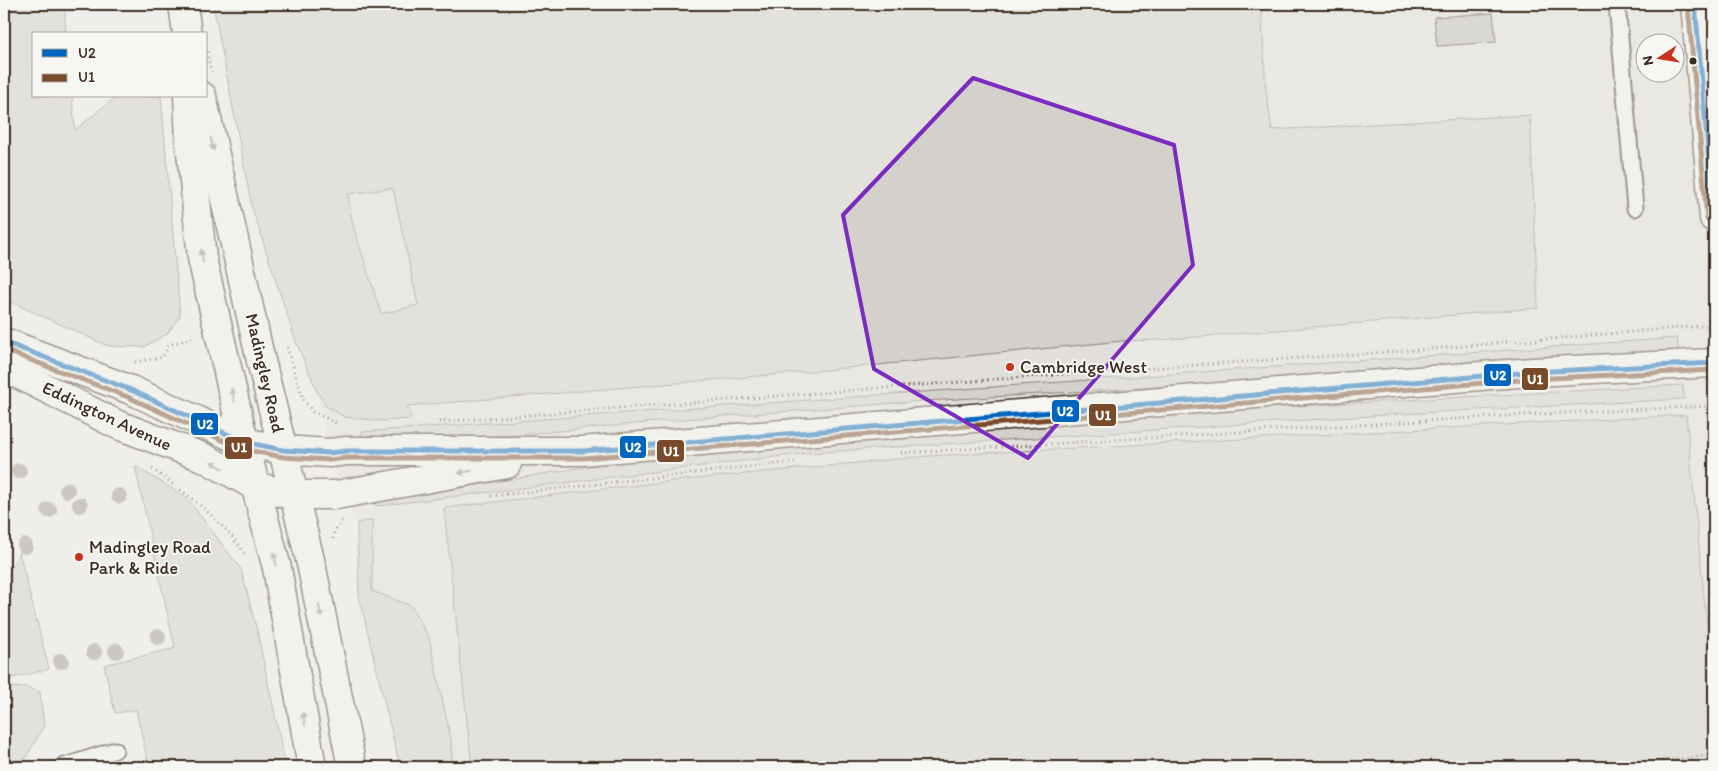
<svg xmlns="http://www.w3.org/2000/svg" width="1718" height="771" viewBox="0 0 1718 771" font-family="Itim,sans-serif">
<rect width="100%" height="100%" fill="#efeeea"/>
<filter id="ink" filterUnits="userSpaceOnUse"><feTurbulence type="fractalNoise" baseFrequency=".02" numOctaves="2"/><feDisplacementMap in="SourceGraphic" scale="10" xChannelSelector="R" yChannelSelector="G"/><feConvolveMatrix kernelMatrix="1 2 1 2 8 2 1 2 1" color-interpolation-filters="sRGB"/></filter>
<g filter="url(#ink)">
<!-- built -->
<path fill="#e2dfdb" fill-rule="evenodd" d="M 213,4 L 1714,4 L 1714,767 L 400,767 L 359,596 L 357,523 L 329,453 L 317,391 L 296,342 L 252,208 ZM 1646,42 L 1676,42 L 1676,72 L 1646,72 Z"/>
<!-- green -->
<g fill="#d4d1cc" stroke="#887e75" fill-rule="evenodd">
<path d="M 4,4 L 64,4 L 66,34 L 34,34 L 34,96 L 72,96 L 75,130 L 117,96 L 161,96 L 180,316 L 167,334 L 144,347 L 108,346 L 4,299 Z"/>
<path d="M 213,4 L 1261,4 L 1266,91 L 1272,130 L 1530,115 L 1538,308 L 1160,340 L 1122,341 L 816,371 L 407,406 L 411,419 L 380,421 L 345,417 L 326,406 L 317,391 L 296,342 L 252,208 ZM 393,188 L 418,305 L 381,314 L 352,222 L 348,194 Z"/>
<path d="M 1677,338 L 1679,355 L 909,402 L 699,418 L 505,436 L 360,440 L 362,432 Z"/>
<path d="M 1683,385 L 1684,399 L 1384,415 L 807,453 L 376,506 L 375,502 L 614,462 L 858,430 Z"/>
<path d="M 1686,415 L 1714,697 L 1714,767 L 472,767 L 444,508 L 663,482 L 928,456 Z"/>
<path d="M 135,466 L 186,497 L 241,569 L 258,635 L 286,767 L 149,767 L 136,710 L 115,713 L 104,665 L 175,648 Z"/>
<path d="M 372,520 L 372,591 L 411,606 L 429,638 L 451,740 L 452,767 L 400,767 L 359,596 L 357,523 Z"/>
<path d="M 19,552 L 49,669 L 4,680 L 4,585 Z"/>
<path d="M 26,687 L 40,692 L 44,726 L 25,759 L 4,762 L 4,688 Z"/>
</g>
<!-- building -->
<path fill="#c2bdb7" stroke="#3b2a1e" d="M 1493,13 L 1496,42 L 1437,46 L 1434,17 Z"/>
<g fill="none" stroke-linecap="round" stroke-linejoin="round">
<!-- lane casing -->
<g stroke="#3b2a1e" stroke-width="19">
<g id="lane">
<path d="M 1617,4 L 1635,208"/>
<path d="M 1695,11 L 1714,9"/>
<path d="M 62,767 L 115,750"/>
</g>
</g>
<!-- street casing -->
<g stroke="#3b2a1e" stroke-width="31">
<g id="street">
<path d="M 1695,4 L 1714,218"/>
<path d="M 4,342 L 131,390 L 244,442 L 283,450 L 329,453 L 347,451 L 582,451 L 1291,391 L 1532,372 L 1714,363"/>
<path d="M 4,367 L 118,425 L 205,458 L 257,487 L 294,495 L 336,495 L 507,464"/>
</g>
</g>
<!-- primary casing -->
<g stroke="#3b2a1e" stroke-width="31">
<g id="primary">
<path d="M 183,4 L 187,34"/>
<path d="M 188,96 L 190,142 L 202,258 L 244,442 L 277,568 L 312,767"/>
<path d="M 202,96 L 261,361 L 312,568 L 352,767"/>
</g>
</g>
<!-- path -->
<g stroke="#3b2a1e" stroke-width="3" stroke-dasharray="1 4" stroke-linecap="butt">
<path d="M 207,52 L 211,72"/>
<path d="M 287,347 L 303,399 L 313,412 L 338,424"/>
<path d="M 135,362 L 163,357 L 169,345 L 194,337"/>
<path d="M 439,422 L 1065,374 L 1403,351 L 1714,325"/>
<path d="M 901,453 L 1537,414 L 1714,406"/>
<path d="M 152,469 C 186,493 221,519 245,554"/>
<path d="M 491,496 L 795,462"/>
<path d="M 333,539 L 334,532 L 342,521"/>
<path d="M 1612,767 L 1714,755"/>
</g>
<!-- lane -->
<use href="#lane" stroke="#f6f6f2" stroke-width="15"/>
<!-- street -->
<use href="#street" stroke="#f6f6f2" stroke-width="28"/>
<!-- primary -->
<use href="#primary" stroke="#f6f6f2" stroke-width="28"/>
<!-- bus-1 casing -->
<g stroke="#f6f6f2" stroke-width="9">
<g id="bus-1">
<path d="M 1695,4 L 1714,218"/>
<path d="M 4,342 L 131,390 L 244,442 L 283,450 L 329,453 L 347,451 L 582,451 L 1532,372 L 1714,363"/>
</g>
</g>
<!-- bus-2 casing -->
<g stroke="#f6f6f2" stroke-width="9">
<g id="bus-2">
<path d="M 1688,5 L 1707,219"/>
<path d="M 4,350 L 128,397 L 242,449 L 283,457 L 329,460 L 347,458 L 583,458 L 1532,379 L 1714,370"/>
</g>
</g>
<!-- bus-1 -->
<use href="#bus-1" stroke="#0065bd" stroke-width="5"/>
<!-- bus-2 -->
<use href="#bus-2" stroke="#7a4b2a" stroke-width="5"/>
</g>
<!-- trees -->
<g fill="#a19992">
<circle cx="19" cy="471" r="8"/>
<circle cx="67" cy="490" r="8"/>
<circle cx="119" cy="496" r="8"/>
<circle cx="80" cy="505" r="8"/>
<circle cx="49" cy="510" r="8"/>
<circle cx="25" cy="546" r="8"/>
<circle cx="158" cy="637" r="8"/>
<circle cx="116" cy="651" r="8"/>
<circle cx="94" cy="652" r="8"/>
<circle cx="61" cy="661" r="8"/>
</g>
<!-- one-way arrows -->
<defs><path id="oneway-solid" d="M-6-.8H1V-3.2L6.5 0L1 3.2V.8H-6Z" transform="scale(1.25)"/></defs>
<g fill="#989088">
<use href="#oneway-solid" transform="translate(212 144) rotate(77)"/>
<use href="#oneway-solid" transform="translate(202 256) rotate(-99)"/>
<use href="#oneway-solid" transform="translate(233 395) rotate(-103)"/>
<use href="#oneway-solid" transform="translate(217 465) rotate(-151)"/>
<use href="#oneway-solid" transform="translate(465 472) rotate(170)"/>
<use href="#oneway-solid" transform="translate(275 559) rotate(-103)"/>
<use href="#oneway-solid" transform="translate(320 611) rotate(79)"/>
<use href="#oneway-solid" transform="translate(304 719) rotate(-100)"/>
</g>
</g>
<!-- marked area -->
<path d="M0 0H1718V771H0ZM 973,78 L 1174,145 L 1193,265 L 1028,458 L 874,369 L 843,215 Z" fill="#efeeea" fill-opacity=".55" fill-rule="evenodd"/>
<path fill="none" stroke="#7b2cbf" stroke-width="4" stroke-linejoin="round" d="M 973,78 L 1174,145 L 1193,265 L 1028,458 L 874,369 L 843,215 Z"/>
<!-- markers -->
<circle fill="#3b2a1e" stroke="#f6f6f2" stroke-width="2" cx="1693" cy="61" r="4.5"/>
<g fill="#c8321e" stroke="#f6f6f2" stroke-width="2">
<circle cx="1010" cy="367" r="5"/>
<circle cx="79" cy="557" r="5"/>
</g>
<g text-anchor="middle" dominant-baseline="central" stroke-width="4" stroke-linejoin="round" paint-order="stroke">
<!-- poi labels -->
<g font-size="18" fill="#3b2a1e" stroke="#f6f6f2" text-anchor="start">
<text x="1020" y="367">Cambridge West</text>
<text x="89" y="547">Madingley Road<tspan x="89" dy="21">Park &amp; Ride</tspan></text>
</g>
<!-- street labels -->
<g font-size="18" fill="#3b2a1e" stroke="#f6f6f2">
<text transform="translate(265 373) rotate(77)">Madingley Road</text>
<text transform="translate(107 416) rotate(25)">Eddington Avenue</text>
</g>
</g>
<g stroke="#f6f6f2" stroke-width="2">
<rect x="1483" y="363" width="29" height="24" rx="5" fill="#0065bd"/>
<rect x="1521" y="367" width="28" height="24" rx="5" fill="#7a4b2a"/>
<rect x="1051" y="399" width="29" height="24" rx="5" fill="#0065bd"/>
<rect x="1088" y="403" width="29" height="24" rx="5" fill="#7a4b2a"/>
<rect x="190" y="412" width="29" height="24" rx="5" fill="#0065bd"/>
<rect x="619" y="435" width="28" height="24" rx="5" fill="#0065bd"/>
<rect x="224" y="436" width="29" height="24" rx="5" fill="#7a4b2a"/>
<rect x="656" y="439" width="29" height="24" rx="5" fill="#7a4b2a"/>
</g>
<g font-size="14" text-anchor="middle" font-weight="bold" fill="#fff">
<text x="1498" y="380">U2</text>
<text x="1535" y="384">U1</text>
<text x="1065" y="416">U2</text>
<text x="1103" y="420">U1</text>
<text x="205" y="429">U2</text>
<text x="633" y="452">U2</text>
<text x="239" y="452">U1</text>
<text x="671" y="456">U1</text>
</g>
<!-- margin -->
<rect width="1718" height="771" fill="none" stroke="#f6f6f2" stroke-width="20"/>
<rect x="10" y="10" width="1698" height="751" fill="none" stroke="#3b2a1e" stroke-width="2" filter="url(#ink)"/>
<!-- legend -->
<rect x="32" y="32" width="175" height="65" fill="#f6f6f2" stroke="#aba49d"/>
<rect x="42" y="49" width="25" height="8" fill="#0065bd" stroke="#aba49d"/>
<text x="78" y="58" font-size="15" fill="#3b2a1e">U2</text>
<rect x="42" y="74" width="25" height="8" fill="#7a4b2a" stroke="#aba49d"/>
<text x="78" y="82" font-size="15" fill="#3b2a1e">U1</text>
<!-- north arrow -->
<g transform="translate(1660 58) rotate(258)"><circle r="24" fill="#f6f6f2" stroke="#aba49d"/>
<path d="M0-4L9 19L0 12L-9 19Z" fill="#c8321e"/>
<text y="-8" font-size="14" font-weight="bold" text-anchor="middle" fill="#3b2a1e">N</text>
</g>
</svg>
